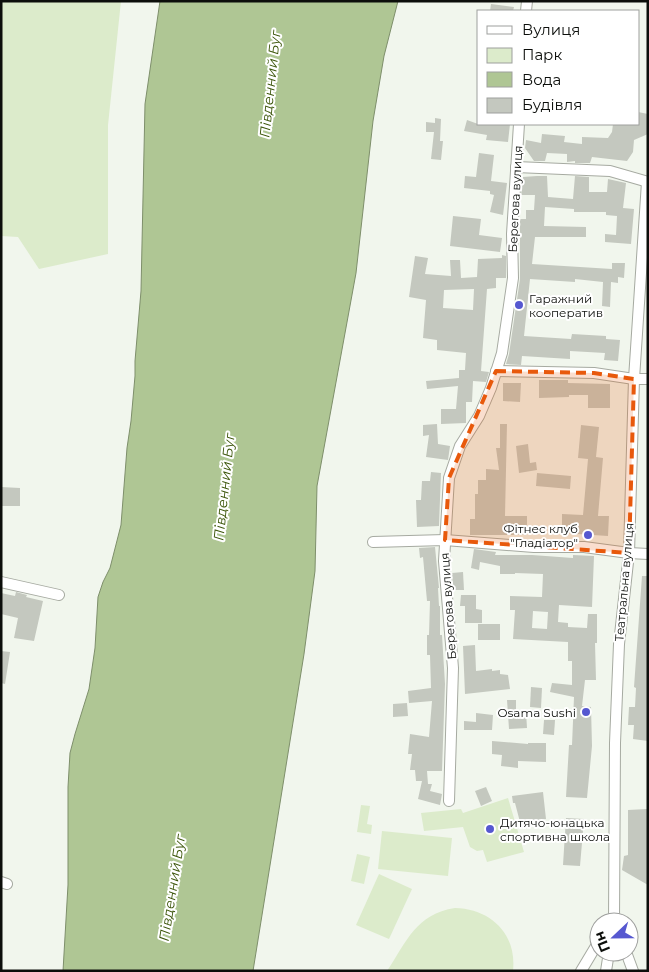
<svg xmlns="http://www.w3.org/2000/svg" width="649" height="972" viewBox="0 0 649 972" font-family="Montserrat,sans-serif">
<rect width="100%" height="100%" fill="#f1f6ed"/>
<!-- green -->
<g fill="#dcebcb">
<path d="M 1,1 L 121,1 L 108,125 L 108,254 L 39,269 L 18,237 L 1,236 Z"/>
<path d="M 508,798 L 524,852 L 487,862 L 483,850 L 477,851 L 470,847 L 463,827 L 424,831 L 421,813 L 461,809 L 463,813 Z"/>
<path d="M 361,805 L 370,806 L 367,824 L 372,825 L 371,834 L 357,832 Z"/>
<path d="M 382,831 L 452,838 L 448,876 L 378,869 Z"/>
<path d="M 357,854 L 370,857 L 364,884 L 351,881 Z"/>
<path d="M 379,874 L 412,889 L 389,939 L 356,925 Z"/>
<path d="M 455,908 C 491,909 517,934 513,971 L 387,971 C 407,941 416,914 455,908 Z"/>
</g>
<!-- water -->
<path fill="#afc694" stroke="#7e8f6b" d="M 160,1 L 398,1 L 384,56 L 373,121 L 356,273 L 317,486 L 315,571 L 304,654 L 253,971 L 63,971 L 68,885 L 68,787 L 70,753 L 75,734 L 89,689 L 95,648 L 98,597 L 103,582 L 110,568 L 121,525 L 127,448 L 131,421 L 135,376 L 135,361 L 141,291 L 145,104 Z"/>
<!-- building -->
<g fill="#c4c8bf" fill-rule="evenodd">
<path d="M 491,4 L 514,7 L 513,11 L 490,11 Z"/>
<path d="M 638,112 L 648,114 L 648,134 L 634,140 L 633,152 L 627,161 L 592,157 L 590,163 L 575,163 L 575,161 L 567,162 L 567,154 L 547,153 L 545,161 L 534,161 L 525,148 L 526,140 L 541,143 L 542,134 L 565,136 L 564,142 L 582,144 L 582,137 L 608,138 L 612,132 L 613,124 L 638,124 Z"/>
<path d="M 435,118 L 441,119 L 440,141 L 443,141 L 441,160 L 431,159 L 434,132 L 426,132 L 426,122 L 435,123 Z"/>
<path d="M 467,120 L 478,124 L 510,124 L 508,142 L 486,140 L 487,135 L 464,131 Z"/>
<path d="M 479,153 L 494,155 L 491,181 L 507,183 L 503,215 L 490,212 L 494,195 L 490,194 L 490,191 L 464,188 L 465,176 L 476,177 Z"/>
<path d="M 537,176 L 547,176 L 548,197 L 573,199 L 575,176 L 589,177 L 589,192 L 607,192 L 608,179 L 626,183 L 623,208 L 634,209 L 631,244 L 605,242 L 605,234 L 616,235 L 617,216 L 606,215 L 606,212 L 574,212 L 574,209 L 545,207 L 544,226 L 586,227 L 586,237 L 535,237 L 532,264 L 612,269 L 612,263 L 625,263 L 624,278 L 618,277 L 618,283 L 611,282 L 610,307 L 602,306 L 603,282 L 575,279 L 575,282 L 530,279 L 524,336 L 571,339 L 572,334 L 606,336 L 606,339 L 620,340 L 618,361 L 604,360 L 605,353 L 570,351 L 570,359 L 522,356 L 521,365 L 506,364 L 509,354 L 520,279 L 520,219 L 526,219 L 526,210 L 534,210 L 535,195 L 521,195 L 523,177 Z"/>
<path d="M 453,216 L 481,219 L 479,235 L 502,238 L 500,252 L 450,246 Z"/>
<path d="M 502,255 L 506,256 L 506,278 L 496,278 L 496,288 L 487,289 L 481,371 L 489,372 L 486,382 L 473,381 L 472,402 L 466,402 L 466,423 L 441,424 L 441,409 L 456,409 L 458,386 L 427,389 L 426,381 L 459,378 L 459,370 L 465,370 L 466,353 L 437,350 L 437,340 L 423,338 L 426,300 L 409,297 L 415,256 L 428,258 L 425,274 L 451,276 L 450,260 L 460,260 L 461,278 L 477,277 L 478,259 L 502,258 ZM 474,289 L 473,310 L 443,308 L 444,290 Z"/>
<path d="M 539,380 L 568,380 L 568,383 L 610,384 L 610,408 L 588,408 L 588,395 L 569,395 L 569,397 L 539,398 Z"/>
<path d="M 503,383 L 521,383 L 520,402 L 503,401 Z"/>
<path d="M 437,424 L 438,444 L 450,446 L 448,460 L 426,457 L 429,435 L 423,436 L 423,425 Z"/>
<path d="M 500,424 L 507,424 L 505,516 L 527,516 L 527,535 L 470,535 L 470,519 L 475,519 L 475,494 L 478,494 L 478,480 L 486,480 L 486,469 L 499,470 L 496,448 L 500,448 Z"/>
<path d="M 581,425 L 599,427 L 596,457 L 603,458 L 598,516 L 609,516 L 608,536 L 562,533 L 562,514 L 583,515 L 588,459 L 578,458 Z"/>
<path d="M 528,444 L 530,463 L 536,462 L 537,470 L 519,473 L 516,446 Z"/>
<path d="M 431,472 L 441,473 L 439,526 L 417,527 L 416,500 L 421,500 L 422,481 L 430,481 Z"/>
<path d="M 537,473 L 571,476 L 570,489 L 536,486 Z"/>
<path d="M 1,487 L 20,488 L 20,506 L 1,506 Z"/>
<path d="M 435,547 L 439,588 L 438,588 L 439,606 L 440,606 L 440,635 L 442,635 L 445,684 L 442,771 L 427,771 L 428,784 L 432,784 L 430,791 L 442,794 L 440,805 L 418,799 L 422,781 L 416,781 L 415,770 L 410,770 L 412,754 L 408,754 L 410,734 L 429,737 L 432,701 L 409,703 L 408,691 L 431,688 L 430,655 L 427,655 L 427,635 L 429,635 L 430,601 L 427,601 L 423,557 L 420,558 L 419,548 Z"/>
<path d="M 474,549 L 496,552 L 495,555 L 532,555 L 573,558 L 573,555 L 594,556 L 592,607 L 559,605 L 558,622 L 568,623 L 568,627 L 587,628 L 588,614 L 597,614 L 597,643 L 595,643 L 596,680 L 585,680 L 582,706 L 591,707 L 592,746 L 587,798 L 566,797 L 569,745 L 572,745 L 574,697 L 550,692 L 552,683 L 572,685 L 572,661 L 568,661 L 568,642 L 513,639 L 515,610 L 510,610 L 510,596 L 542,597 L 543,574 L 515,573 L 515,574 L 500,574 L 500,566 L 480,562 L 479,570 L 471,568 ZM 533,611 L 548,612 L 547,629 L 532,628 Z"/>
<path d="M 463,572 L 464,590 L 453,590 L 452,573 Z"/>
<path d="M 642,576 L 648,576 L 648,741 L 633,739 L 634,725 L 628,725 L 629,707 L 635,707 L 636,688 L 634,687 Z"/>
<path d="M 16,592 L 27,595 L 26,597 L 43,601 L 34,641 L 14,638 L 18,618 L 1,614 L 1,593 L 15,596 Z"/>
<path d="M 461,595 L 476,595 L 476,609 L 482,610 L 482,623 L 465,623 L 465,606 L 460,606 Z"/>
<rect x="478" y="624" width="22" height="16"/>
<path d="M 475,645 L 476,671 L 492,669 L 492,671 L 500,670 L 500,674 L 508,675 L 510,689 L 465,694 L 463,646 Z"/>
<path d="M 1,651 L 10,652 L 5,684 L 1,683 Z"/>
<path d="M 531,687 L 542,688 L 541,708 L 530,707 Z"/>
<path d="M 507,700 L 516,700 L 516,712 L 526,712 L 527,728 L 509,729 Z"/>
<path d="M 407,703 L 408,716 L 393,717 L 393,704 Z"/>
<path d="M 476,713 L 493,715 L 492,730 L 464,730 L 464,721 L 476,722 Z"/>
<path d="M 544,720 L 555,720 L 554,735 L 543,734 Z"/>
<path d="M 492,741 L 528,744 L 528,743 L 546,743 L 546,762 L 518,761 L 518,768 L 501,766 L 502,755 L 492,754 Z"/>
<path d="M 486,787 L 492,801 L 481,806 L 475,791 Z"/>
<path d="M 543,792 L 546,819 L 520,822 L 515,803 L 513,803 L 512,796 Z"/>
<path d="M 647,809 L 647,852 L 648,885 L 622,870 L 624,856 L 628,855 L 628,810 Z"/>
<path d="M 566,818 L 584,819 L 580,866 L 563,865 Z"/>
</g>
<g fill="none" stroke-linecap="round" stroke-linejoin="round">
<!-- minor casing -->
<g stroke="#a6aaa1" stroke-width="12">
<g id="minor">
<path d="M 526,11 L 527,1"/>
<path d="M 516,167 L 610,171 L 648,182"/>
<path d="M 496,371 L 594,373 L 634,379 L 648,379"/>
<path d="M 373,542 L 445,540 L 534,547 L 584,547 L 629,553 L 648,554"/>
<path d="M 1,582 L 59,595"/>
<path d="M 449,801 L 453,668 L 444,561 L 449,478 L 460,446 L 479,416 L 491,388 L 502,353 L 513,278 L 512,234 L 519,124"/>
<path d="M 1,882 L 7,884"/>
<path d="M 614,922 L 615,743 L 619,644 L 629,553 L 634,379 L 647,182"/>
<path d="M 626,952 L 633,971"/>
<path d="M 581,971 L 599,941"/>
<path d="M 606,971 L 609,952"/>
</g>
</g>
<!-- minor -->
<use href="#minor" stroke="#fff" stroke-width="10"/>
</g>
<!-- marked area -->
<path fill="#e8590c" fill-opacity="0.2" stroke="#e8590c" stroke-width="4" stroke-dasharray="10 6" stroke-linejoin="round" d="M 496,371 L 594,373 L 634,379 L 629,553 L 445,540 L 449,478 Z"/>
<!-- markers -->
<g fill="#5658d0" stroke="#fff" stroke-width="2">
<circle cx="519" cy="305" r="5"/>
<circle cx="588" cy="535" r="5"/>
<circle cx="586" cy="712" r="5"/>
<circle cx="490" cy="829" r="5"/>
</g>
<g text-anchor="middle" dominant-baseline="central" stroke-width="4" stroke-linejoin="round" paint-order="stroke">
<!-- street labels -->
<g font-size="12" fill="#0c0e0b" stroke="#fff">
<text transform="translate(515 199) rotate(-87)">Берегова вулиця</text>
<text transform="translate(624 582) rotate(-85)">Театральна вулиця</text>
<text transform="translate(448 606) rotate(-94)">Берегова вулиця</text>
</g>
<!-- poi labels -->
<g font-size="12" fill="#0c0e0b" stroke="#fff" text-anchor="start">
<text x="529" y="298">Гаражний<tspan x="529" dy="14">кооператив</tspan></text>
<text x="578" y="528" text-anchor="end">Фітнес клуб<tspan x="578" dy="14">"Гладіатор"</tspan></text>
<text x="576" y="712" text-anchor="end">Osama Sushi</text>
<text x="500" y="822">Дитячо-юнацька<tspan x="500" dy="14">спортивна школа</tspan></text>
</g>
<!-- water labels -->
<g font-size="14" font-style="italic" fill="#395306" stroke="#fff">
<text transform="translate(270 84) rotate(-84)">Південний Буг</text>
<text transform="translate(224 487) rotate(-84)">Південний Буг</text>
<text transform="translate(172 888) rotate(-81)">Південний Буг</text>
</g>
</g>
<!-- border -->
<rect width="649" height="972" fill="none" stroke="#0c0e0b" stroke-width="5"/>
<!-- legend -->
<rect x="477" y="10" width="162" height="115" fill="#ffffff" stroke="#9e9f9d"/>
<rect x="487" y="26" width="25" height="8" fill="#ffffff" stroke="#9e9f9d"/>
<text x="522" y="35" font-size="15" fill="#0c0e0b">Вулиця</text>
<rect x="487" y="48" width="25" height="15" fill="#dcebcb" stroke="#9e9f9d"/>
<text x="522" y="60" font-size="15" fill="#0c0e0b">Парк</text>
<rect x="487" y="72" width="25" height="15" fill="#afc694" stroke="#9e9f9d"/>
<text x="522" y="85" font-size="15" fill="#0c0e0b">Вода</text>
<rect x="487" y="98" width="25" height="15" fill="#c4c8bf" stroke="#9e9f9d"/>
<text x="522" y="110" font-size="15" fill="#0c0e0b">Будівля</text>
<!-- north arrow -->
<g transform="translate(614 937) rotate(248)"><circle r="24" fill="#ffffff" stroke="#9e9f9d"/>
<path d="M0-4L9 19L0 12L-9 19Z" fill="#5658d0"/>
<text y="-8" font-size="14" font-weight="bold" text-anchor="middle" fill="#0c0e0b">Пн</text>
</g>
</svg>
